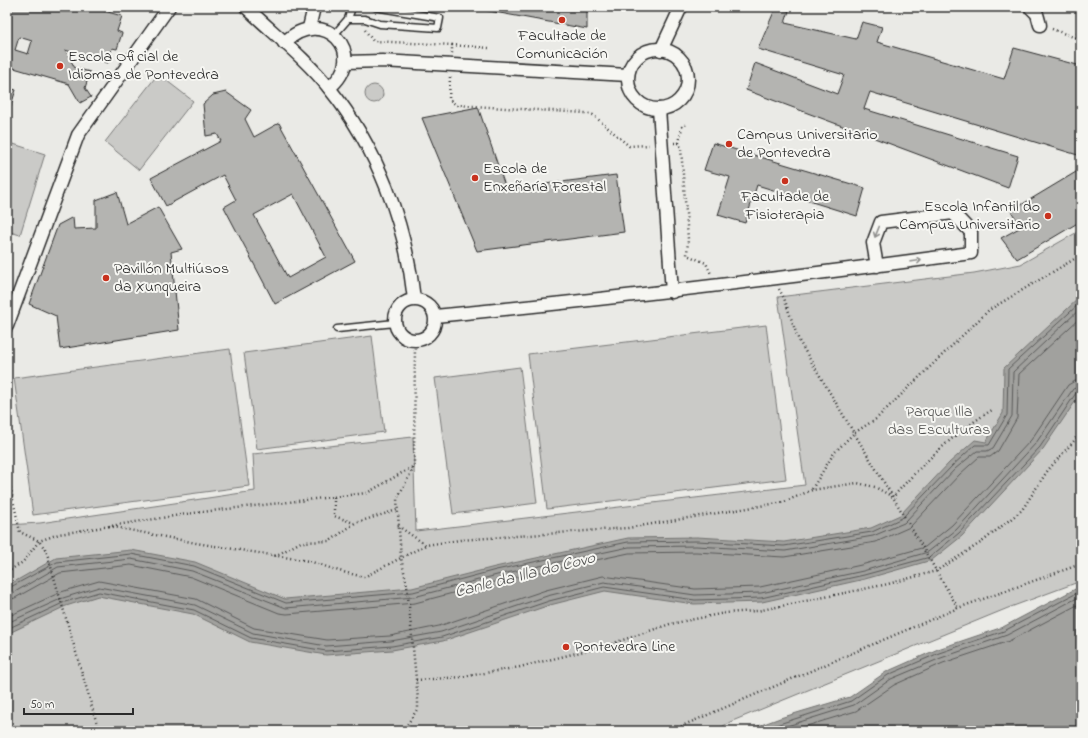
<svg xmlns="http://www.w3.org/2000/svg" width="1088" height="738" viewBox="0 0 1088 738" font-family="'Indie Flower',sans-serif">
<rect width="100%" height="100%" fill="#eaeae6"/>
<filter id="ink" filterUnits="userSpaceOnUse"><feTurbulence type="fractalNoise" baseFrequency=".025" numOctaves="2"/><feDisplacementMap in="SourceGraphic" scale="8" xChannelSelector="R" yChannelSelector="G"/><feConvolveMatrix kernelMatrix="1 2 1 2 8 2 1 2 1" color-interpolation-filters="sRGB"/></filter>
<g filter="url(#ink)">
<!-- green -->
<g fill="#cacac7" stroke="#7a7a79">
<path d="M 158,74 L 193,101 L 139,170 L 105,142 Z"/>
<circle cx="374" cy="94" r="9"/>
<path d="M 7,142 L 45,154 L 20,235 L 7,231 Z"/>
<path d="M 1081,230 L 1081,581 L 1008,608 L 730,722 L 715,731 L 7,731 L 7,525 L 40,523 L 255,491 L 253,454 L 413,437 L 416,531 L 805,485 L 778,297 L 974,273 L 1021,264 Z"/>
<path d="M 766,325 L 786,479 L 547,509 L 528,354 Z"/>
<path d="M 372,336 L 384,432 L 257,449 L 244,353 Z"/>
<path d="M 230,349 L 249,486 L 33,515 L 14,378 Z"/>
<path d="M 520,367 L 537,503 L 453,514 L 435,378 Z"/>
</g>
<!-- water -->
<g fill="#a1a19e" stroke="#727270">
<path d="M 1081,296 L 1081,393 L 1043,449 L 962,536 L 932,560 L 865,579 L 762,602 L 694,604 L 605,591 L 550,605 L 443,641 L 392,650 L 326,655 L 250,642 L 193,614 L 98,596 L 66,606 L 7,634 L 7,586 L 56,558 L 131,550 L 195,562 L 285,599 L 412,588 L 495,567 L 628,538 L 697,537 L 784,542 L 871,528 L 900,515 L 949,463 L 975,440 L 986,442 L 1003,413 L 1004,368 Z"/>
<path d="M 1081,586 L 1081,731 L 745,731 L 780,718 L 850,697 L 886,672 L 938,649 L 1003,627 Z"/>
</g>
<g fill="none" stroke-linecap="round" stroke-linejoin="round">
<!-- shore -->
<g stroke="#5a5a59" stroke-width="1">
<path d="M 7,589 L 57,562 L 131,554 L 194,566 L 286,603 L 413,592 L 496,570 L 628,542 L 697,541 L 784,546 L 872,532 L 902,518 L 952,466 L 975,445 L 989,445 L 1007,415 L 1008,369 L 1081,302"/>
<path d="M 7,594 L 13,593 L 58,567 L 131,559 L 192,571 L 286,608 L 414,597 L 497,575 L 629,547 L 696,546 L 785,551 L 873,536 L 904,523 L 955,469 L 977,451 L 987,451 L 993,448 L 1012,416 L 1013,372 L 1081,308"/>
<path d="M 7,600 L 15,598 L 60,573 L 131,565 L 191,577 L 279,613 L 287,614 L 415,603 L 498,581 L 629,553 L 696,552 L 784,557 L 876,542 L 910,527 L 960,474 L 979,457 L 990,457 L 998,451 L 1017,418 L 1019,374 L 1081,317"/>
<path d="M 7,617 L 61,592 L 99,581 L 196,599 L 254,628 L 327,640 L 390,636 L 439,626 L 546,590 L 603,576 L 695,589 L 760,587 L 861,565 L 925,547 L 952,525 L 1031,440 L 1068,385 L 1075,381 L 1081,380"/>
<path d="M 7,623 L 63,598 L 99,587 L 195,605 L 253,633 L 326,646 L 391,641 L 441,632 L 547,596 L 604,582 L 695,595 L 761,593 L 863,571 L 928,552 L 956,530 L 1036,443 L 1073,389 L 1081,386"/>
<path d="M 7,629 L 65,602 L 99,592 L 194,610 L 251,638 L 326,651 L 392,646 L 442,637 L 549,601 L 604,587 L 695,600 L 761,598 L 864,575 L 930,557 L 959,533 L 1040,447 L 1076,393 L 1081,391"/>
<path d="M 757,731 L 851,701 L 888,675 L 939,653 L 1004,631 L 1081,591"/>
<path d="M 771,731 L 854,705 L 891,679 L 941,658 L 1007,635 L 1081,596"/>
<path d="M 790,731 L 856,711 L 894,685 L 943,663 L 1009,641 L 1081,603"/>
</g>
</g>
<!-- building -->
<g fill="#b4b4b1" stroke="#2b2b2b" fill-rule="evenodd">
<path d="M 11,7 L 90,7 L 122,16 L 117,31 L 122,33 L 117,49 L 112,48 L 108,63 L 65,50 L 75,68 L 90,72 L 85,88 L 91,97 L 80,103 L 69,84 L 7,66 L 7,20 ZM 19,37 L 32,41 L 28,54 L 15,50 Z"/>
<path d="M 467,7 L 587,7 L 587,29 L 489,11 Z"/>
<path d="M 776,7 L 789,11 L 785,23 L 856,39 L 862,22 L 882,27 L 877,42 L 1004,79 L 1014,48 L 1081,66 L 1081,156 L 870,92 L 864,109 L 1018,156 L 1008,188 L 746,90 L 755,63 L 837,94 L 844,75 L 758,49 Z"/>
<path d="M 7,87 L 16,90 L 7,117 Z"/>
<path d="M 226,92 L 251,110 L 245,119 L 254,137 L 279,123 L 355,261 L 275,304 L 224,207 L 236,200 L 223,175 L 166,206 L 151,178 L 221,141 L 217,134 L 206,136 L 203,104 L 213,95 ZM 293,194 L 326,257 L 288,278 L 254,215 Z"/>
<path d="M 478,107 L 506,189 L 616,175 L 624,232 L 477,251 L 422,118 Z"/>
<path d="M 713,143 L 865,188 L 857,216 L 757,185 L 745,223 L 718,215 L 730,177 L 704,170 Z"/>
<path d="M 1081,169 L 1081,221 L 1017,259 L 1001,238 L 1021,227 L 1011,211 Z"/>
<path d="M 117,192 L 126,224 L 158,207 L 182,249 L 171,252 L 179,330 L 60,349 L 56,316 L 29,304 L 58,225 L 73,217 L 74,229 L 96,228 L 96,200 Z"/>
</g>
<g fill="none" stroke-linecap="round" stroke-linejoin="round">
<!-- service casing -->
<g stroke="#2b2b2b" stroke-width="9">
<g id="service">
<path d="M 348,19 L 365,19 L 380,24 L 438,28 L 440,18 L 375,7"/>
<path d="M 334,35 L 348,19 L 352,7"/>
<path d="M 337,329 L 395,323"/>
</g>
</g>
<!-- minor casing -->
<g stroke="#2b2b2b" stroke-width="15">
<g id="minor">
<path d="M 246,7 C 274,34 305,58 329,88 C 377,147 406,224 414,299"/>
<path d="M 1030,7 L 1037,14 L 1040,25"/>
<path d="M 309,28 L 314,7"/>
<path d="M 284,43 C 323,4 371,54 329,88"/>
<circle cx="658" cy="79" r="30"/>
<path d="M 661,50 L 681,7"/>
<path d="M 346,62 L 382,61 L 628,75"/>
<path d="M 659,109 L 672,292"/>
<circle cx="415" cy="320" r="20"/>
<path d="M 435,316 C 614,299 792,277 971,253 L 971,232 L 953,213 L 881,222 L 873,243 L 877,266"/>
<path d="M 7,326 L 78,135 L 169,7"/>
</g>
</g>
<!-- path -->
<g stroke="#2b2b2b" stroke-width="2.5" stroke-dasharray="1 3" stroke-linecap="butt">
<path d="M 1052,29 L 1081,40"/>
<path d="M 365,30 L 373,41 L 452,45 L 452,54"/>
<path d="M 1076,38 L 1081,21"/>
<path d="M 452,45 L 489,48"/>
<path d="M 450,77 L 449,99 L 456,105 L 586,113 L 593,115 L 629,146 L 649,145"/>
<path d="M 674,143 L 679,143 L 681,148 L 688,239 L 687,255 L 706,263 L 711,274"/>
<path d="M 679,143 L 682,127 L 688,123"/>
<path d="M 779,289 L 784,298 L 799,341 L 854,433 L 876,419 L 989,310 L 1081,255"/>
<path d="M 7,472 L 20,532 L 39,541 L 46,550 L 99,731"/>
<path d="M 812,489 L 834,453 L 854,433 L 893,497 C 922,464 954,433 992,410"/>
<path d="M 334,497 L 334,516 L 354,523"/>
<path d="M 109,526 L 196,543 L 309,561 L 339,571 L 364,577 L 426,545"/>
<path d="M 398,526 L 426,545 L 460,540 L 628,528 L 784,502 L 812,490 L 857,483 L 875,487 L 893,497 L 958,608"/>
<path d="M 275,556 L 301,542 L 330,541 L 355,523 L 397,510"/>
<path d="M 7,572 L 23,562 L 39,541 L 59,534 L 193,513 L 367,493 L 414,466 L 415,340"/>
<path d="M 416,680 L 462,677 L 520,667 L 605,646 L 670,624 L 725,613 L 757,611 L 888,584 L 936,571 L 982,542 L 1022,510 L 1048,470 L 1074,441 L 1081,429"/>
<path d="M 403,731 L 418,708 L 418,700 L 407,585 L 401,558 L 397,499 L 414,467"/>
<path d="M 670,731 L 958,608 L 1081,564"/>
</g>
<!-- service -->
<use href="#service" stroke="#f6f6f2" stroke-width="6"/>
<!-- minor -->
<use href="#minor" stroke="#f6f6f2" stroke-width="12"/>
</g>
<!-- one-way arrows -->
<defs><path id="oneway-shaft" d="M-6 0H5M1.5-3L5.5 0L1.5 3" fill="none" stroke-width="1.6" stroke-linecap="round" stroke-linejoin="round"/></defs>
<g stroke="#90908e">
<use href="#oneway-shaft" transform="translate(877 232) rotate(112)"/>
<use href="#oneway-shaft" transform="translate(916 261) rotate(-8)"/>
</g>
</g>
<!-- markers -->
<g fill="#c8321e" stroke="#f6f6f2" stroke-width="1.5">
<circle cx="562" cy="20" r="4"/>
<circle cx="60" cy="66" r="4"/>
<circle cx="729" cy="144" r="4"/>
<circle cx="475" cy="178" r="4"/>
<circle cx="785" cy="181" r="4"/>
<circle cx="1048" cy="216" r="4"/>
<circle cx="106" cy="278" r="4"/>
<circle cx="566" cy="647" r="4"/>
</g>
<g text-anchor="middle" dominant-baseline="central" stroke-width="4" stroke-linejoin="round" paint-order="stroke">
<!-- poi labels -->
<g font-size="16" fill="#2b2b2b" stroke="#f6f6f2" text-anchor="start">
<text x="562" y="36" text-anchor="middle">Facultade de<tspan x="562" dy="18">Comunicación</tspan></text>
<text x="68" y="57">Escola Oficial de<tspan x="68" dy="18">Idiomas de Pontevedra</tspan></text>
<text x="737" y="135">Campus Universitario<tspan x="737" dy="18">de Pontevedra</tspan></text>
<text x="483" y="169">Escola de<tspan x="483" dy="18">Enxeñaría Forestal</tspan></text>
<text x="785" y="197" text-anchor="middle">Facultade de<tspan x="785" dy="18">Fisioterapia</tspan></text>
<text x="1040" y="207" text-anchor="end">Escola Infantil do<tspan x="1040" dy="18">Campus Universitario</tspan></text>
<text x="114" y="269">Pavillón Multiúsos<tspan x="114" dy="18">da Xunqueira</tspan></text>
<text x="574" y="647">Pontevedra Line</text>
</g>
<!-- park labels -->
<g font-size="16" fill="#535352" stroke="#f6f6f2">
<text x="939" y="412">Parque Illa<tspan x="939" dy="18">das Esculturas</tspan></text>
</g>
<!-- water labels -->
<g font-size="17" font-style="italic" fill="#545453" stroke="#f6f6f2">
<text transform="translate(525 575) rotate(-14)">Canle da Illa do Covo</text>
</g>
</g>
<!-- margin -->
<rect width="1088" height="738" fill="none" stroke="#f6f6f2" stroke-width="24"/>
<rect x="12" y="12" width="1064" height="714" fill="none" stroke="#2b2b2b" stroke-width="1.5" filter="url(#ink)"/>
<!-- scale -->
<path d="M24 708v6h109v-6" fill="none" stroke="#2b2b2b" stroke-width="2"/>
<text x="30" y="708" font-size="12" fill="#2b2b2b" stroke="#f6f6f2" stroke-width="3" paint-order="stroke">50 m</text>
</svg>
